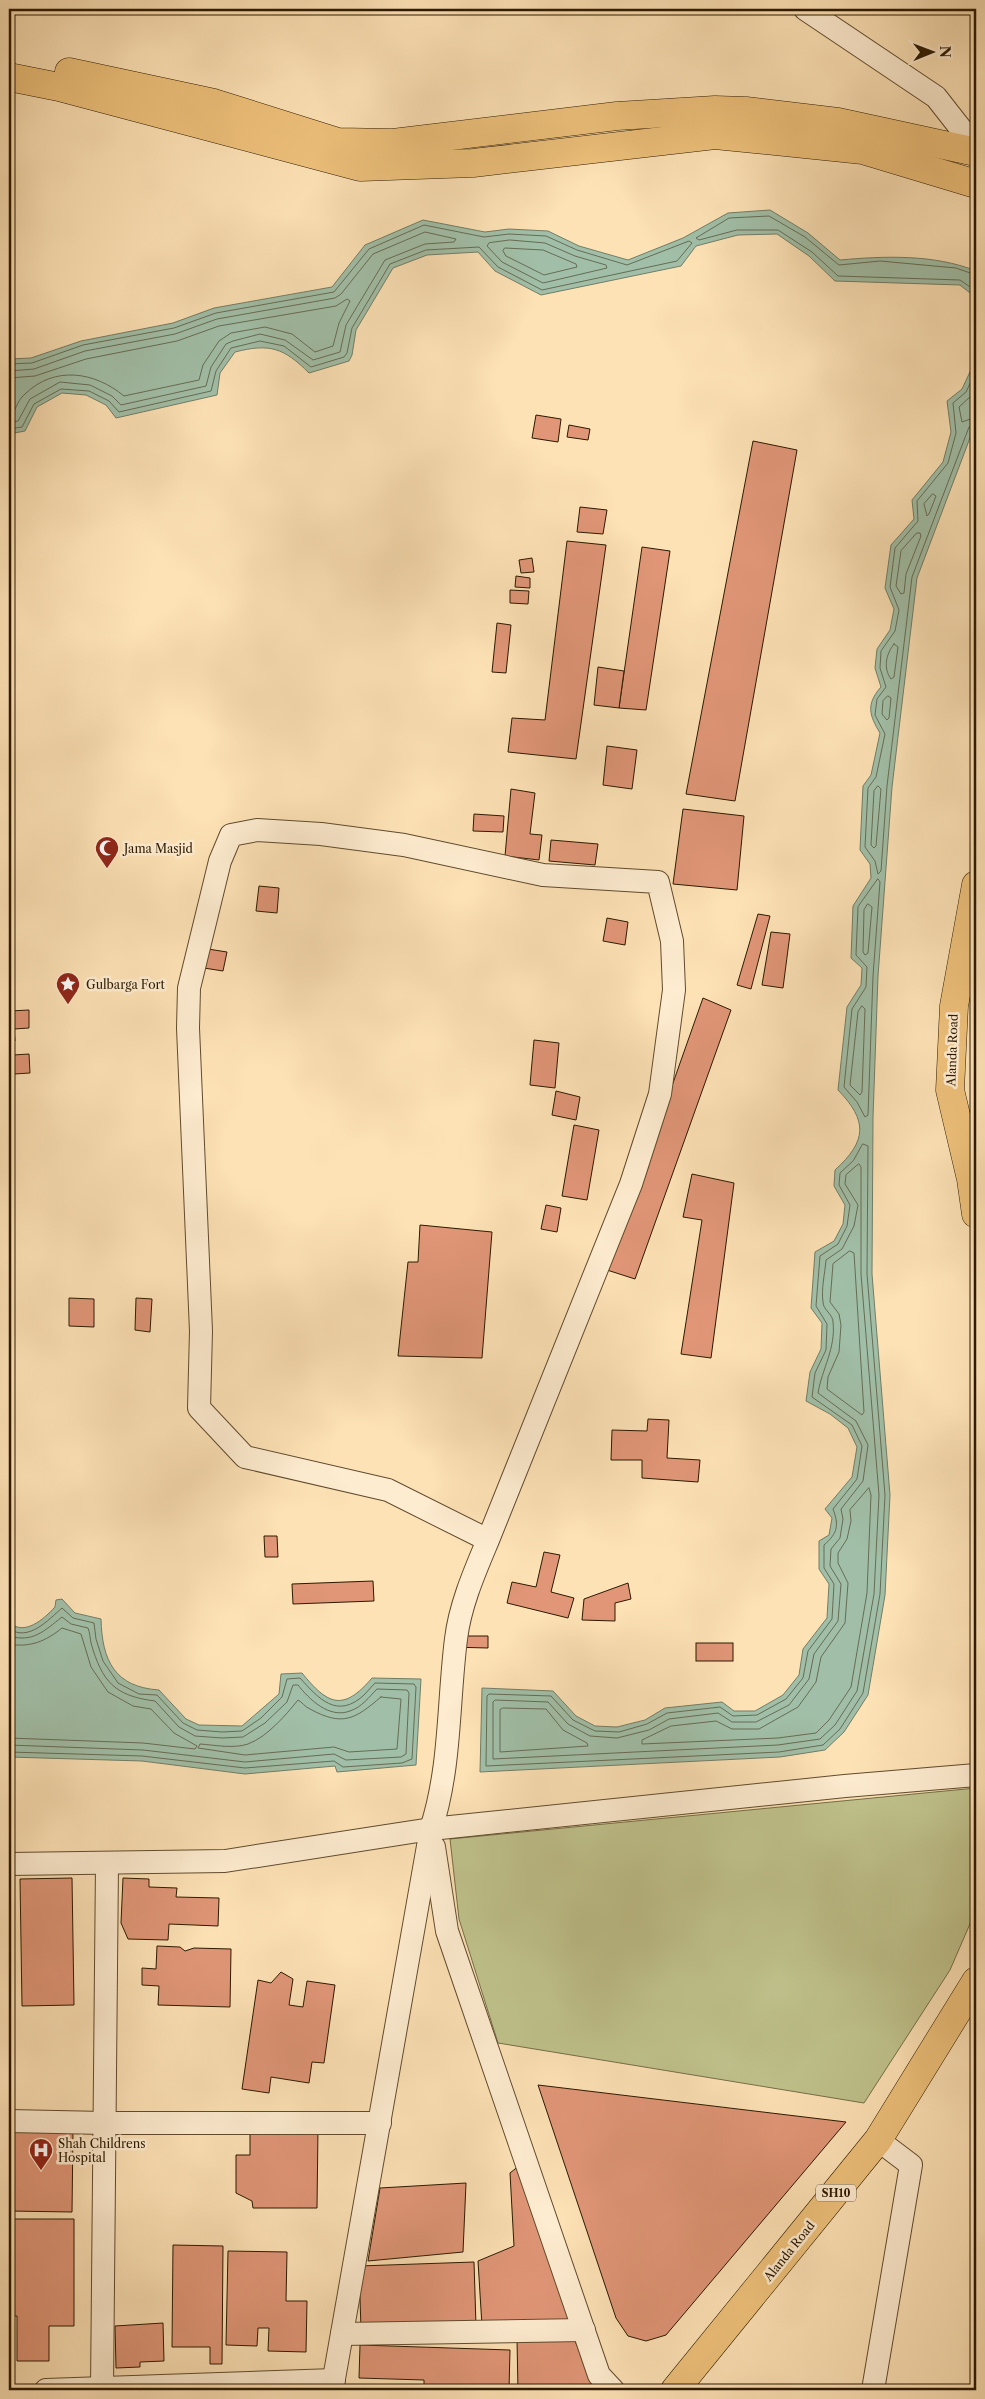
<svg xmlns="http://www.w3.org/2000/svg" width="985" height="2399" viewBox="0 0 985 2399" font-family="'Libre Caslon Text',serif">
<rect width="100%" height="100%" fill="#fde2b6"/>
<filter id="stains"><feTurbulence type="fractalNoise" baseFrequency=".004" numOctaves="4"/><feColorMatrix values="0 0 0 0 .2 0 0 0 0 .09 0 0 0 0 .02 0 0 0 .5 -.17"/></filter>
<radialGradient id="worn" r=".72"><stop offset=".6" stop-color="#630" stop-opacity="0"/><stop offset="1" stop-color="#630" stop-opacity=".3"/></radialGradient>
<!-- green -->
<path fill="#c0c38d" stroke="#766e46" d="M 976,1788 L 976,1910 L 950,1970 L 864,2103 L 498,2043 L 459,1919 L 450,1839 Z"/>
<!-- water -->
<g fill="#a1bfa8" stroke="#727d65">
<path d="M 770,210 L 808,233 L 840,260 C 884,256 934,254 976,271 L 976,307 L 974,296 L 960,285 L 835,281 L 809,256 L 777,234 L 738,235 L 696,246 L 681,266 L 541,295 L 495,271 L 478,252 L 427,255 L 393,268 L 356,330 L 352,355 L 349,361 L 309,373 C 284,348 270,343 235,352 L 220,373 L 217,395 L 116,418 L 106,405 L 86,395 L 62,393 L 37,407 L 25,431 L 9,434 L 9,359 L 31,358 L 81,341 L 173,323 L 214,308 L 332,287 L 365,245 L 423,220 L 485,232 L 509,229 L 548,231 L 579,246 L 628,260 L 683,238 L 728,213 Z"/>
<path d="M 976,359 L 976,422 L 917,578 L 892,787 L 878,976 L 873,1117 L 872,1274 L 890,1495 L 885,1595 L 868,1695 L 844,1732 L 825,1750 L 780,1757 L 480,1772 L 482,1688 L 553,1691 L 576,1716 L 595,1726 L 617,1727 L 645,1720 L 665,1708 L 722,1702 L 734,1711 L 755,1711 L 783,1695 L 799,1675 L 803,1649 L 827,1618 L 829,1584 L 819,1569 L 819,1541 L 829,1535 L 832,1518 L 825,1509 L 852,1477 L 857,1447 L 848,1428 L 830,1414 L 806,1401 L 810,1372 L 821,1349 L 822,1323 L 811,1308 L 815,1252 L 834,1241 L 843,1224 L 845,1205 L 834,1186 L 835,1170 C 867,1141 868,1121 838,1090 L 847,1007 L 861,985 L 862,968 L 851,958 L 853,906 L 871,878 L 870,864 L 860,850 L 863,786 L 871,775 L 880,733 C 869,715 866,704 881,687 L 875,668 L 877,649 L 890,630 L 894,609 L 885,588 L 891,545 L 914,519 L 912,500 L 943,462 L 951,432 L 947,401 L 962,389 Z"/>
<path d="M 62,1599 L 75,1613 L 101,1619 C 102,1661 115,1687 159,1690 L 186,1719 L 199,1725 L 242,1726 L 279,1694 L 281,1674 L 302,1673 C 328,1705 343,1712 372,1678 L 421,1679 L 416,1765 L 337,1772 L 335,1766 L 245,1774 L 142,1761 L 9,1757 L 9,1622 C 24,1637 44,1619 55,1607 L 56,1600 Z"/>
</g>
<g fill="none" stroke-linecap="round" stroke-linejoin="round">
<!-- shore -->
<g stroke="#666c54" stroke-width="1">
<path d="M 510,240 L 545,243 L 575,256 L 606,265 L 607,268 L 543,283 L 502,262 L 487,246 L 489,243 Z"/>
<path d="M 505,248 L 543,250 L 576,264 L 577,267 L 544,275 L 506,256 L 503,251 Z"/>
<path d="M 976,275 L 956,268 L 880,261 L 839,265 L 805,237 L 769,216 L 729,218 L 696,238 L 699,240 L 737,230 L 778,230 L 812,252 L 838,276 L 960,280 L 976,291"/>
<path d="M 9,364 L 32,363 L 83,345 L 174,328 L 216,313 L 334,292 L 369,249 L 424,225 L 484,237 L 509,234 L 546,236 L 577,250 L 627,265 L 689,241 L 692,243 L 677,261 L 542,290 L 498,267 L 479,247 L 426,250 L 390,264 L 352,328 L 347,353 L 344,357 L 311,367 L 284,346 L 260,341 L 231,348 L 216,371 L 211,391 L 119,412 L 109,401 L 89,391 L 61,389 L 34,404 L 22,427 L 9,429"/>
<path d="M 9,371 L 34,369 L 85,351 L 175,334 L 217,319 L 335,298 L 341,294 L 373,254 L 425,232 L 456,239 L 454,242 L 425,244 L 385,260 L 346,325 L 340,352 L 313,360 L 285,340 L 260,334 L 233,341 L 226,344 L 211,367 L 206,386 L 121,405 L 112,396 L 90,385 L 60,382 L 30,399 L 18,421 L 9,423"/>
<path d="M 976,371 L 966,392 L 953,403 L 956,433 L 948,463 L 917,501 L 918,521 L 895,548 L 890,587 L 899,610 L 895,631 L 881,651 L 880,668 L 886,687 L 877,699 L 875,715 L 885,734 L 876,777 L 868,788 L 865,847 L 875,861 L 878,874 L 881,871 L 887,786 L 912,577 L 969,427 L 976,423"/>
<path d="M 9,378 L 35,376 L 86,359 L 177,341 L 219,326 L 336,306 L 347,299 L 350,301 L 339,323 L 333,346 L 315,352 L 292,334 L 265,327 L 231,333 L 219,341 L 203,365 L 199,380 L 124,396 C 95,372 55,365 25,394 C 19,399 16,407 13,414 L 9,415"/>
<path d="M 976,386 L 971,396 L 959,407 L 962,422 L 976,417"/>
<path d="M 933,494 L 936,496 L 929,514 L 927,516 L 924,504 Z"/>
<path d="M 917,533 L 920,533 L 921,536 L 906,574 L 904,593 L 901,594 L 896,586 L 901,551 Z"/>
<path d="M 894,644 L 898,647 L 894,677 L 891,679 C 883,668 886,654 894,644 Z"/>
<path d="M 888,696 L 891,698 L 889,718 L 887,720 L 882,714 L 883,701 Z"/>
<path d="M 878,786 L 881,789 L 876,846 L 874,848 L 871,845 L 874,791 Z"/>
<path d="M 878,879 L 880,882 L 873,976 L 868,1115 L 865,1117 L 857,1102 L 844,1087 L 852,1009 L 866,987 L 867,967 L 856,955 L 858,907 Z"/>
<path d="M 868,904 L 872,907 L 868,953 L 865,955 L 863,952 L 864,910 Z"/>
<path d="M 862,1006 L 865,1009 L 862,1092 L 860,1095 L 850,1085 L 858,1012 Z"/>
<path d="M 863,1144 L 868,1146 L 867,1274 L 885,1495 L 880,1594 L 863,1693 L 840,1729 L 823,1745 L 779,1752 L 486,1766 L 487,1696 L 489,1694 L 551,1696 L 573,1720 L 595,1731 L 619,1732 L 647,1724 L 667,1713 L 720,1707 L 733,1716 L 757,1715 L 786,1699 L 803,1678 L 808,1651 L 832,1619 L 834,1584 L 824,1568 L 824,1545 C 838,1533 839,1525 833,1509 L 857,1479 L 862,1446 L 852,1425 L 812,1397 L 815,1373 L 826,1350 L 827,1324 L 816,1306 L 820,1256 L 838,1244 L 847,1226 L 850,1205 L 839,1185 L 840,1173 L 853,1161 Z"/>
<path d="M 859,1164 L 861,1167 L 861,1274 L 879,1495 L 874,1594 L 857,1691 L 835,1725 L 820,1739 L 778,1745 L 493,1759 L 493,1702 L 495,1700 L 548,1702 L 568,1724 L 590,1736 L 617,1738 L 649,1730 L 669,1719 L 718,1713 L 732,1722 L 756,1722 L 789,1705 L 809,1679 L 814,1654 L 838,1621 L 841,1584 L 830,1566 L 831,1549 L 840,1538 L 843,1519 L 841,1509 L 863,1481 L 868,1445 L 856,1421 L 818,1393 C 822,1369 836,1348 833,1322 C 833,1314 823,1310 823,1302 C 821,1289 825,1273 826,1260 L 842,1249 L 854,1226 L 858,1205 L 845,1184 L 846,1175 Z"/>
<path d="M 850,1251 L 854,1253 L 864,1412 L 862,1415 L 827,1389 L 828,1377 L 839,1352 L 841,1325 L 839,1314 L 830,1302 L 833,1264 Z"/>
<path d="M 869,1488 L 871,1495 L 867,1593 L 851,1687 L 829,1720 L 816,1733 L 778,1738 L 642,1744 L 642,1740 L 671,1726 L 716,1721 L 732,1729 L 759,1729 L 798,1707 L 816,1682 L 821,1657 L 845,1623 L 848,1583 L 838,1563 L 838,1553 L 847,1539 L 851,1521 L 850,1510 Z"/>
<path d="M 9,1629 C 29,1642 48,1620 62,1608 L 73,1618 L 94,1623 L 96,1639 L 103,1661 L 118,1683 L 139,1694 L 157,1695 L 183,1723 L 197,1730 L 222,1732 L 242,1731 L 261,1718 L 282,1697 L 287,1679 L 300,1678 C 318,1698 337,1720 364,1695 C 368,1691 371,1687 375,1683 L 414,1684 L 416,1687 L 412,1759 L 402,1763 L 343,1767 L 334,1761 L 245,1768 L 142,1756 L 9,1752"/>
<path d="M 9,1636 C 33,1643 44,1631 62,1617 L 71,1624 L 88,1628 C 90,1633 90,1638 91,1643 C 102,1682 115,1696 155,1701 L 179,1727 L 195,1736 L 222,1738 L 243,1737 L 265,1723 L 287,1702 L 293,1685 L 298,1685 C 309,1699 329,1719 350,1711 C 362,1707 369,1697 377,1689 L 407,1690 L 409,1693 L 406,1754 L 401,1757 L 346,1760 L 334,1754 L 245,1762 L 143,1750 L 9,1745"/>
<path d="M 9,1644 C 30,1648 46,1641 62,1628 L 81,1634 L 91,1667 L 108,1692 L 133,1706 L 151,1709 L 174,1733 L 197,1746 L 195,1749 L 143,1743 L 9,1738"/>
<path d="M 381,1697 L 401,1699 L 397,1749 L 349,1752 L 334,1747 L 245,1755 L 198,1748 L 200,1744 C 215,1745 233,1749 248,1744 C 267,1737 286,1715 298,1700 C 302,1702 305,1707 310,1709 C 343,1727 355,1719 381,1697 Z"/>
<path d="M 503,1708 L 546,1709 L 563,1730 L 587,1743 L 588,1746 L 500,1752 L 500,1710 Z"/>
</g>
</g>
<!-- building -->
<g fill="#e09677" stroke="#2c1900">
<path d="M 536,415 L 561,419 L 558,442 L 532,438 Z"/>
<path d="M 569,425 L 590,429 L 588,440 L 567,437 Z"/>
<path d="M 753,441 L 797,450 L 735,801 L 686,794 Z"/>
<path d="M 580,507 L 607,510 L 603,534 L 577,532 Z"/>
<path d="M 567,541 L 606,545 L 576,759 L 508,752 L 512,718 L 545,720 Z"/>
<path d="M 642,547 L 670,551 L 646,710 L 619,708 Z"/>
<path d="M 532,558 L 534,572 L 521,573 L 519,560 Z"/>
<path d="M 516,576 L 530,578 L 530,588 L 515,587 Z"/>
<path d="M 510,590 L 529,591 L 528,604 L 510,603 Z"/>
<path d="M 497,623 L 511,625 L 506,673 L 492,672 Z"/>
<path d="M 598,667 L 624,671 L 619,708 L 594,705 Z"/>
<path d="M 607,746 L 637,750 L 632,789 L 603,785 Z"/>
<path d="M 511,789 L 535,793 L 530,834 L 542,835 L 539,860 L 505,856 Z"/>
<path d="M 683,809 L 744,816 L 737,890 L 673,884 Z"/>
<path d="M 474,814 L 504,816 L 503,832 L 473,831 Z"/>
<path d="M 551,840 L 598,844 L 595,865 L 549,861 Z"/>
<path d="M 259,886 L 279,888 L 277,913 L 256,911 Z"/>
<path d="M 758,914 L 770,916 L 751,989 L 737,985 Z"/>
<path d="M 607,918 L 628,922 L 625,945 L 603,941 Z"/>
<path d="M 771,932 L 790,934 L 783,988 L 762,985 Z"/>
<path d="M 208,949 L 227,952 L 223,971 L 204,968 Z"/>
<path d="M 703,998 L 731,1010 L 635,1279 L 607,1270 Z"/>
<path d="M 29,1010 L 29,1028 L 14,1029 L 15,1041 L 9,1042 L 9,1011 Z"/>
<path d="M 534,1040 L 559,1043 L 555,1088 L 530,1085 Z"/>
<path d="M 9,1044 L 12,1044 L 13,1055 L 29,1054 L 30,1073 L 14,1074 L 14,1063 L 9,1063 Z"/>
<path d="M 556,1091 L 580,1097 L 576,1120 L 552,1115 Z"/>
<path d="M 574,1125 L 599,1130 L 587,1200 L 562,1196 Z"/>
<path d="M 692,1174 L 734,1183 L 711,1358 L 681,1354 L 702,1220 L 683,1217 Z"/>
<path d="M 546,1205 L 561,1208 L 557,1232 L 541,1229 Z"/>
<path d="M 420,1225 L 492,1232 L 482,1358 L 398,1356 L 408,1262 L 418,1262 Z"/>
<path d="M 69,1298 L 94,1299 L 94,1327 L 69,1326 Z"/>
<path d="M 136,1298 L 152,1299 L 150,1332 L 135,1330 Z"/>
<path d="M 648,1419 L 669,1420 L 667,1458 L 700,1460 L 698,1482 L 642,1478 L 642,1460 L 611,1460 L 612,1430 L 647,1431 Z"/>
<path d="M 264,1536 L 277,1536 L 278,1557 L 265,1557 Z"/>
<path d="M 544,1552 L 560,1555 L 551,1592 L 574,1598 L 568,1618 L 507,1603 L 512,1582 L 536,1587 Z"/>
<path d="M 373,1581 L 374,1601 L 293,1604 L 292,1584 Z"/>
<path d="M 628,1583 L 631,1599 L 615,1603 L 615,1621 L 582,1620 L 584,1599 Z"/>
<path d="M 448,1636 L 488,1636 L 488,1648 L 448,1647 Z"/>
<rect x="696" y="1643" width="37" height="18"/>
<path d="M 72,1878 L 74,2005 L 22,2006 L 20,1879 Z"/>
<path d="M 123,1878 L 149,1879 L 149,1887 L 177,1888 L 176,1897 L 219,1898 L 218,1926 L 169,1924 L 168,1940 L 128,1939 L 121,1923 Z"/>
<path d="M 9,1885 L 11,1885 L 9,2002 Z"/>
<path d="M 157,1946 L 180,1947 L 185,1951 L 194,1948 L 231,1949 L 230,2007 L 158,2005 L 159,1986 L 142,1985 L 142,1968 L 156,1969 Z"/>
<path d="M 281,1972 L 293,1979 L 289,2005 L 303,2007 L 307,1981 L 335,1985 L 324,2063 L 312,2062 L 309,2083 L 271,2077 L 269,2093 L 242,2089 L 258,1980 L 271,1983 Z"/>
<path d="M 538,2085 L 846,2122 L 666,2335 L 646,2341 L 628,2336 L 616,2318 Z"/>
<path d="M 250,2128 L 318,2128 L 317,2208 L 253,2208 L 252,2201 L 236,2193 L 236,2155 L 250,2155 Z"/>
<path d="M 9,2130 L 73,2131 L 72,2212 L 9,2211 Z"/>
<path d="M 520,2165 L 569,2320 L 482,2326 L 478,2261 L 514,2246 L 510,2173 Z"/>
<path d="M 466,2183 L 463,2252 L 368,2261 L 380,2188 Z"/>
<path d="M 9,2219 L 74,2219 L 74,2326 L 49,2326 L 49,2361 L 17,2361 L 17,2316 L 9,2316 Z"/>
<path d="M 173,2245 L 223,2246 L 222,2364 L 210,2364 L 210,2347 L 172,2347 Z"/>
<path d="M 228,2251 L 287,2252 L 286,2301 L 307,2301 L 306,2352 L 268,2351 L 269,2328 L 258,2328 L 257,2346 L 226,2345 Z"/>
<path d="M 474,2262 L 476,2326 L 361,2330 L 359,2266 Z"/>
<path d="M 163,2323 L 164,2361 L 140,2362 L 140,2367 L 116,2368 L 115,2326 Z"/>
<path d="M 573,2336 L 596,2390 L 518,2390 L 517,2340 Z"/>
<path d="M 360,2345 L 510,2350 L 509,2390 L 424,2390 L 424,2380 L 359,2378 Z"/>
</g>
<g fill="none" stroke-linecap="round" stroke-linejoin="round">
<!-- minor casing -->
<g stroke="#604b2e" stroke-width="24">
<g id="minor">
<path d="M 805,9 L 936,97 L 976,148"/>
<path d="M 434,1847 L 447,1931 L 599,2375 L 613,2390"/>
<path d="M 9,1864 L 225,1861 L 431,1829 L 845,1786 L 976,1775"/>
<path d="M 9,2121 L 104,2123 L 380,2123"/>
<path d="M 342,2334 L 584,2330"/>
<path d="M 102,2389 L 107,1863"/>
<path d="M 46,2390 L 334,2380"/>
<path d="M 332,2390 L 431,1829 C 451,1767 448,1702 456,1639 C 460,1605 475,1571 488,1540 L 631,1184 L 660,1094 L 674,990 L 672,941 L 658,882 L 543,875 L 404,845 L 321,834 L 257,830 L 231,835 L 220,861 L 189,988 L 188,1028 L 201,1331 L 199,1408 L 245,1457 L 388,1490 L 488,1540"/>
<path d="M 873,2390 L 911,2165 L 878,2140"/>
</g>
</g>
<!-- major casing -->
<g stroke="#2c1900" stroke-width="29">
<g id="major">
<path d="M 69,72 L 214,103 L 338,142 L 393,143 L 617,116 L 715,110 L 746,111 L 838,122 L 976,152"/>
<path d="M 9,77 L 59,87 L 360,167 L 473,163 L 715,135 L 863,150 L 976,184"/>
<path d="M 976,885 L 954,1006 L 950,1090 L 971,1179 L 976,1214"/>
<path d="M 675,2390 L 878,2140 L 976,1981"/>
</g>
</g>
<!-- minor -->
<use href="#minor" stroke="#feecd0" stroke-width="22"/>
<!-- major -->
<use href="#major" stroke="#eec17b" stroke-width="28"/>
</g>
<!-- icons -->
<defs>
<g id="mosque-pin" transform="scale(1.25)"><path d="M0 17L-7.5 6A9.5 9.5 0 1 1 7.5 6Z" fill="#8f2418" stroke="#feecd0"/><path d="M3.5-4.9A6 6 0 1 0 3.5 4.9A5 5 0 1 1 3.5-4.9Z" fill="#fff"/></g>
<g id="sight-pin" transform="scale(1.25)"><path d="M0 17L-7.5 6A9.5 9.5 0 1 1 7.5 6Z" fill="#8f2418" stroke="#feecd0"/><path d="M0-6L1.8-2.2L6-1.7L2.9 1.2L3.7 5.4L0 3.3L-3.7 5.4L-2.9 1.2L-6-1.7L-1.8-2.2Z" fill="#fff"/></g>
<g id="hospital-pin" transform="scale(1.25)"><path d="M0 17L-7.5 6A9.5 9.5 0 1 1 7.5 6Z" fill="#8f2418" stroke="#feecd0"/><path d="M-5-5h3v3.5h4V-5h3V5h-3V1.5h-4V5h-3Z" fill="#fff"/></g>
</defs>
<g fill-rule="evenodd">
<use href="#mosque-pin" x="107" y="848"/>
<use href="#sight-pin" x="68" y="984"/>
<use href="#hospital-pin" x="41" y="2150"/>
</g>
<g text-anchor="middle" dominant-baseline="central" stroke-width="5" stroke-linejoin="round" paint-order="stroke">
<!-- shield labels -->
<rect fill="#feecd0" stroke="#6b583e" stroke-width="1" x="816" y="2184.5" width="40" height="17" rx="4"/>
<g font-size="11" font-weight="bold" fill="#2c1900">
<text x="836" y="2193">SH10</text>
</g>
<!-- poi labels -->
<g font-size="12" fill="#2c1900" stroke="#feecd0" text-anchor="start">
<text x="124" y="848">Jama Masjid</text>
<text x="86" y="984">Gulbarga Fort</text>
<text x="58" y="2143">Shah Childrens<tspan x="58" dy="14">Hospital</tspan></text>
</g>
<!-- street labels -->
<g font-size="12" fill="#2c1900" stroke="#feecd0">
<text transform="translate(952 1050) rotate(-88)">Alanda Road</text>
<text transform="translate(789 2251) rotate(-51)">Alanda Road</text>
</g>
</g>
<!-- margin -->
<rect width="985" height="2399" fill="none" stroke="#fde2b6" stroke-width="30"/>
<rect x="10" y="10" width="965" height="2379" fill="none" stroke="#2c1900" stroke-width="2.5"/>
<rect x="15" y="15" width="955" height="2369" fill="none" stroke="#2c1900"/>
<!-- north arrow -->
<g transform="translate(932 52) rotate(89)" stroke="#feecd0" stroke-width="4" paint-order="stroke">
<path d="M0-4L9 19L0 12L-9 19Z" fill="#2c1900"/>
<text y="-8" font-size="14" font-weight="bold" text-anchor="middle" fill="#2c1900">N</text>
</g>
<rect width="100%" height="100%" filter="url(#stains)"/>
<rect width="100%" height="100%" fill="url(#worn)"/>
</svg>
